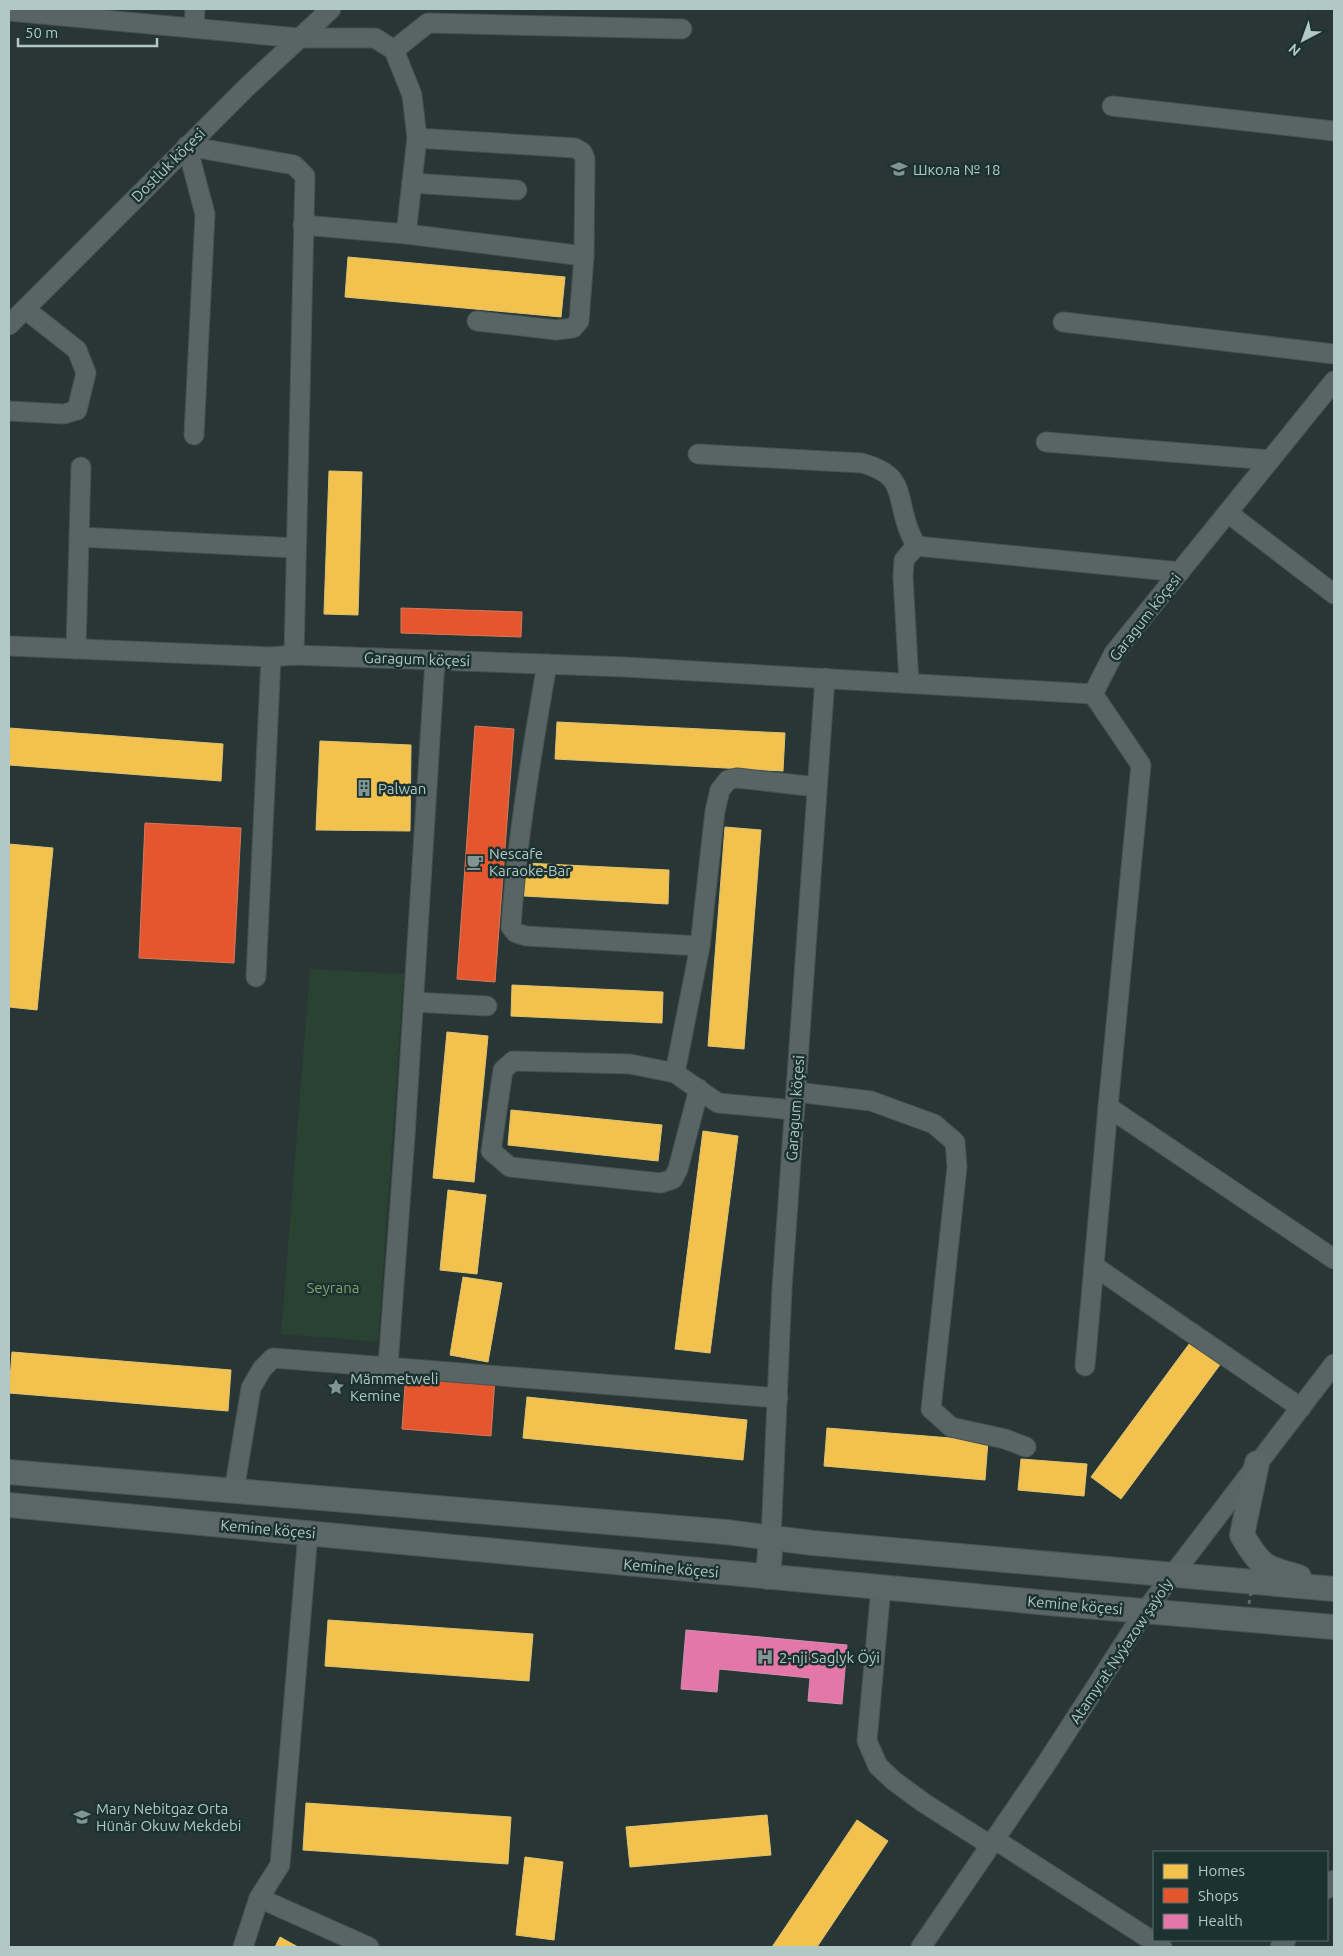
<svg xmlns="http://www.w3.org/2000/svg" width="1343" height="1956" viewBox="0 0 1343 1956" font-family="Ubuntu,sans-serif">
<rect width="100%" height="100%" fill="#283735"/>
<!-- green -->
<path fill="#294232" d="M 310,969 L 404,974 L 378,1342 L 281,1334 Z"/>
<!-- homes -->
<g fill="#f2c14e" stroke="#dfc372">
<path d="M 348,257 L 565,277 L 561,317 L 345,297 Z"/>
<path d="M 329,471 L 362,472 L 358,615 L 324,614 Z"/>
<path d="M 557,722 L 785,733 L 783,771 L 555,759 Z"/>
<path d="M 9,728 L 223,744 L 221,781 L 9,765 Z"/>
<path d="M 320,741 L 411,745 L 410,831 L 316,830 Z"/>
<path d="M 725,827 L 761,830 L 744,1049 L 708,1046 Z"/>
<path d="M 9,844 L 53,848 L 37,1010 L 9,1007 Z"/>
<path d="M 525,863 L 669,870 L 668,904 L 524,896 Z"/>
<path d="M 512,985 L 663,992 L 662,1023 L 511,1016 Z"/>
<path d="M 447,1032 L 488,1036 L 474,1182 L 433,1178 Z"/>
<path d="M 511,1110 L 662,1125 L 658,1161 L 508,1145 Z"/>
<path d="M 703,1131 L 738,1136 L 710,1353 L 675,1349 Z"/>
<path d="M 448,1190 L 486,1195 L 477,1274 L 440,1270 Z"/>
<path d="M 463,1277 L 502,1283 L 488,1362 L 450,1355 Z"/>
<path d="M 1195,1336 L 1225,1358 L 1121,1499 L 1091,1477 Z"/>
<path d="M 12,1352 L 231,1370 L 228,1411 L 9,1393 Z"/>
<path d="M 527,1397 L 747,1420 L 743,1460 L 523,1438 Z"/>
<path d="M 827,1428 L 988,1441 L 985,1480 L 824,1466 Z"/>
<path d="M 1021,1459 L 1087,1464 L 1084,1496 L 1018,1490 Z"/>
<path d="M 328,1620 L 533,1634 L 529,1681 L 325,1666 Z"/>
<path d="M 306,1803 L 511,1817 L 508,1864 L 303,1850 Z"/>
<path d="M 767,1815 L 771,1855 L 630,1867 L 626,1827 Z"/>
<path d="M 857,1820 L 888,1841 L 817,1947 L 772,1947 Z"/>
<path d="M 525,1857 L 563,1862 L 554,1940 L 516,1935 Z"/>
<path d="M 280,1937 L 298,1947 L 275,1947 Z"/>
</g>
<!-- shops -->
<g fill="#e4572e" stroke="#d5795c">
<path d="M 401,608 L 522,612 L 521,637 L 401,633 Z"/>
<path d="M 475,726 L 514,729 L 495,982 L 457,979 Z"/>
<path d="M 145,823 L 241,828 L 234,963 L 139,958 Z"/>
<path d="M 406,1372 L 495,1378 L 491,1436 L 402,1429 Z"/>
</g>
<!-- health -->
<path fill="#e377a8" stroke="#d48fb1" d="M 686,1630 L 847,1645 L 842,1704 L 808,1701 L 810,1678 L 719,1669 L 717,1692 L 681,1689 Z"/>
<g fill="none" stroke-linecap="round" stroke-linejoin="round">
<!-- minor casing -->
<g stroke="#465250" stroke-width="21">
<g id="minor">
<path d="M 9,11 L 298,38 L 375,38 L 394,50 L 428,23 L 682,29"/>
<path d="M 194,28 L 195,9"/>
<path d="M 394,50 L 412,95 L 417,138 L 575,148 L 582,152 L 585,159 L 584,256 L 579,321 L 573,328 L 556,330 L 477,321"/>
<path d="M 1112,106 L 1334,131"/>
<path d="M 412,183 L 517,190"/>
<path d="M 303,225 L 406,234 L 584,256"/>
<path d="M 406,234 L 417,138"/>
<path d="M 1063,322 L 1334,354"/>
<path d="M 9,325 L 249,85 L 331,9"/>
<path d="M 9,411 L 64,414 L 77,410 L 86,373 L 77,350 L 25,309"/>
<path d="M 194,435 L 205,214 L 187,146 L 294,165 L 305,176 L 294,655"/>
<path d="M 1046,442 L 1270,460"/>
<path d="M 698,454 L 862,463 C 904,475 896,491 907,525 C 909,532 913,539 916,546"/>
<path d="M 1228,513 L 1334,594"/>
<path d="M 79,537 L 296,548"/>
<path d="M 9,646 L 271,657 L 294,655 L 625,667 L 1093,694 L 1114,653 L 1334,381"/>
<path d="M 76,649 L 81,467"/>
<path d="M 547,664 C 532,751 517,838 511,927 L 516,933 L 526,936 L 700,946"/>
<path d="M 909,683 L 903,577 L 904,560 L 916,546 L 1180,572"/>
<path d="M 1093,694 L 1141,765 L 1108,1107 L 1334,1259"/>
<path d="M 256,977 L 271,657"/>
<path d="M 414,1002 L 487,1006"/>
<path d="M 675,1073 L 700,946 L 715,811 L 720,790 L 728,780 L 737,778 L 817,787"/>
<path d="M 699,1089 L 678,1169 L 673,1179 L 661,1183 L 510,1167 L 491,1151 L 503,1070 L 513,1061 L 630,1064 L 675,1073 L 718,1103 L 794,1110"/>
<path d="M 796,1092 L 871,1101 L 934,1124 L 955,1142 L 957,1167 L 931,1409 L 951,1427 L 1005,1439 L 1026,1447"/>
<path d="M 1094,1266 L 1301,1408"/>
<path d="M 388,1366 L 405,1136 L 435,660"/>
<path d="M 1085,1366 L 1108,1107"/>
<path d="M 234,1491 L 251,1388 L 262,1369 L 273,1358 L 778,1398"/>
<path d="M 771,1538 L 782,1288 L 825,678"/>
<path d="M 881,1587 L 867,1741 L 878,1766 L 894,1781 L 924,1803 L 990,1845"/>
<path d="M 994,1839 L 1162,1947"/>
<path d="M 1327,1889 L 1334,1880"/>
<path d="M 259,1898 L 369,1947"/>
<path d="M 243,1947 L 259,1898 L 280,1865 L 308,1533"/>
<path d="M 921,1947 L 1044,1767 L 1145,1611 L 1334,1364"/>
<path d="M 1280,1947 L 1286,1940"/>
</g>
</g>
<!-- major casing -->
<g stroke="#465452" stroke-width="26">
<g id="major">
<path d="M 1257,1463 L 1242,1535 C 1261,1567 1264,1568 1299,1577"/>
<path d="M 9,1472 L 726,1532 L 813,1543 L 1334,1589"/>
<path d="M 9,1505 L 1060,1604 L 1334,1627"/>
<path d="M 768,1577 L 771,1538"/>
</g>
</g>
<!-- minor -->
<use href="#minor" stroke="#586564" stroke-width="19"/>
<!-- major -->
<use href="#major" stroke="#5b6666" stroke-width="24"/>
<!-- path-bridge -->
<path stroke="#5c6967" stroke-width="3" stroke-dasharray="4 4" stroke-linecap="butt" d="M 1249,1604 L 1254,1572"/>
</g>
<!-- icons -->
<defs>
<g id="school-bare" transform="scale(1.35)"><path d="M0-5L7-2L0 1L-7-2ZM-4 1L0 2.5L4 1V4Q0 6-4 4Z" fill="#829594" stroke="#1b3230" stroke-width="2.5" paint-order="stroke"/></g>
<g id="building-bare" transform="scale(1.35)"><path d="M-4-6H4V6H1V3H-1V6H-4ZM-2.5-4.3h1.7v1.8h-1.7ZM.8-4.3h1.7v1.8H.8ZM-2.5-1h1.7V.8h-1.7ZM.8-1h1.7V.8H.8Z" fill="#829594" stroke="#1b3230" stroke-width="2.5" paint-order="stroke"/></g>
<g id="cafe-bare" transform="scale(1.35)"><path d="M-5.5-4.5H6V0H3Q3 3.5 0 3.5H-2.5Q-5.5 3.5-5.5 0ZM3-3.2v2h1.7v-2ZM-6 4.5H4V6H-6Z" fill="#829594" stroke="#1b3230" stroke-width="2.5" paint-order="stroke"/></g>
<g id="sight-bare" transform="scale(1.35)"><path d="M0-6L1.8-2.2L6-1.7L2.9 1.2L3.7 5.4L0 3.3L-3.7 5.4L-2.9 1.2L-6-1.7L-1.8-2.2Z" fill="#829594" stroke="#1b3230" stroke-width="2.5" paint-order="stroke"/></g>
<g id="hospital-bare" transform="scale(1.35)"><path d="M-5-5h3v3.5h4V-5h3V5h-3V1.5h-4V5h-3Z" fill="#829594" stroke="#1b3230" stroke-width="2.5" paint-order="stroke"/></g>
<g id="university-bare" transform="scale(1.35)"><path d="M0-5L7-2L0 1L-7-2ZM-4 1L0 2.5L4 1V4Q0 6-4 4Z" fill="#829594" stroke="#1b3230" stroke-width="2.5" paint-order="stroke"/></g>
</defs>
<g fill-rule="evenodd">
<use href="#school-bare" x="899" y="169"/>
<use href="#building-bare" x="364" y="788"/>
<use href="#cafe-bare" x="475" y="862"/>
<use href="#sight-bare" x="336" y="1387"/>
<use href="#hospital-bare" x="765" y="1657"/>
<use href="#university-bare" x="82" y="1817"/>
</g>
<g text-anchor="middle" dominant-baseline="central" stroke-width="5" stroke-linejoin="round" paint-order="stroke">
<!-- street labels -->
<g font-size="15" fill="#b2c8c7" stroke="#1b3230">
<text transform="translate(168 165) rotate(-45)">Dostluk köçesi</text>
<text transform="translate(1145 617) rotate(-52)">Garagum köçesi</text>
<text transform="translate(417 659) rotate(2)">Garagum köçesi</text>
<text transform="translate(795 1108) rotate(-86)">Garagum köçesi</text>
<text transform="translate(268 1529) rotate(5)">Kemine köçesi</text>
<text transform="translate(671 1568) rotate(5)">Kemine köçesi</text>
<text transform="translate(1075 1605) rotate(5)">Kemine köçesi</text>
<text transform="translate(1121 1651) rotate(-56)">Atamyrat Nyýazow şaýoly</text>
</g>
<!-- poi labels -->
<g font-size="15" fill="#b2c8c7" stroke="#1b3230" text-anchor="start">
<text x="913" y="169">Школа № 18</text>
<text x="378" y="788">Palwan</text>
<text x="489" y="853">Nescafe<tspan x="489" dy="17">Karaoke-Bar</tspan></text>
<text x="350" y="1378">Mämmetweli<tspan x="350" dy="17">Kemine</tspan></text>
<text x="779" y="1657">2-nji Saglyk Öýi</text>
<text x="96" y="1808">Mary Nebitgaz Orta<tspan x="96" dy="17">Hünär Okuw Mekdebi</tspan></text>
</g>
<!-- park labels -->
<g font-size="15" fill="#859f70" stroke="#1b3230">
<text x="333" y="1287">Seyrana</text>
</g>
</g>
<!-- border -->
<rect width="1343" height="1956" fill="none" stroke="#b2c8c7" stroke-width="20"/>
<!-- legend -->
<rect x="1153" y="1851" width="175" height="90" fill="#1b3230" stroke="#576e6c"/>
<rect x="1163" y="1864" width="25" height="15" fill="#f2c14e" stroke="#576e6c"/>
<text x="1198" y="1876" font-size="15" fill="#b2c8c7">Homes</text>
<rect x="1163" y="1888" width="25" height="15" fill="#e4572e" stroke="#576e6c"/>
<text x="1198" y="1901" font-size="15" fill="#b2c8c7">Shops</text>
<rect x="1163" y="1914" width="25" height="15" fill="#e377a8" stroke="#576e6c"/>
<text x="1198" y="1926" font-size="15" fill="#b2c8c7">Health</text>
<!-- north arrow -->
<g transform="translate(1303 40) rotate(221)" stroke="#1b3230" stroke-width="4" paint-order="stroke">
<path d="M0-4L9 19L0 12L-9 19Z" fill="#b2c8c7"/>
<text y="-8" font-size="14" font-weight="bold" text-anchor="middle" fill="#b2c8c7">N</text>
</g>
<!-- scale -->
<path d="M18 38v8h139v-8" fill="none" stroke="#b2c8c7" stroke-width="2.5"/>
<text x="25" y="38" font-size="15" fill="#b2c8c7" stroke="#1b3230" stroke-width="4" paint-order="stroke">50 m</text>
</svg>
